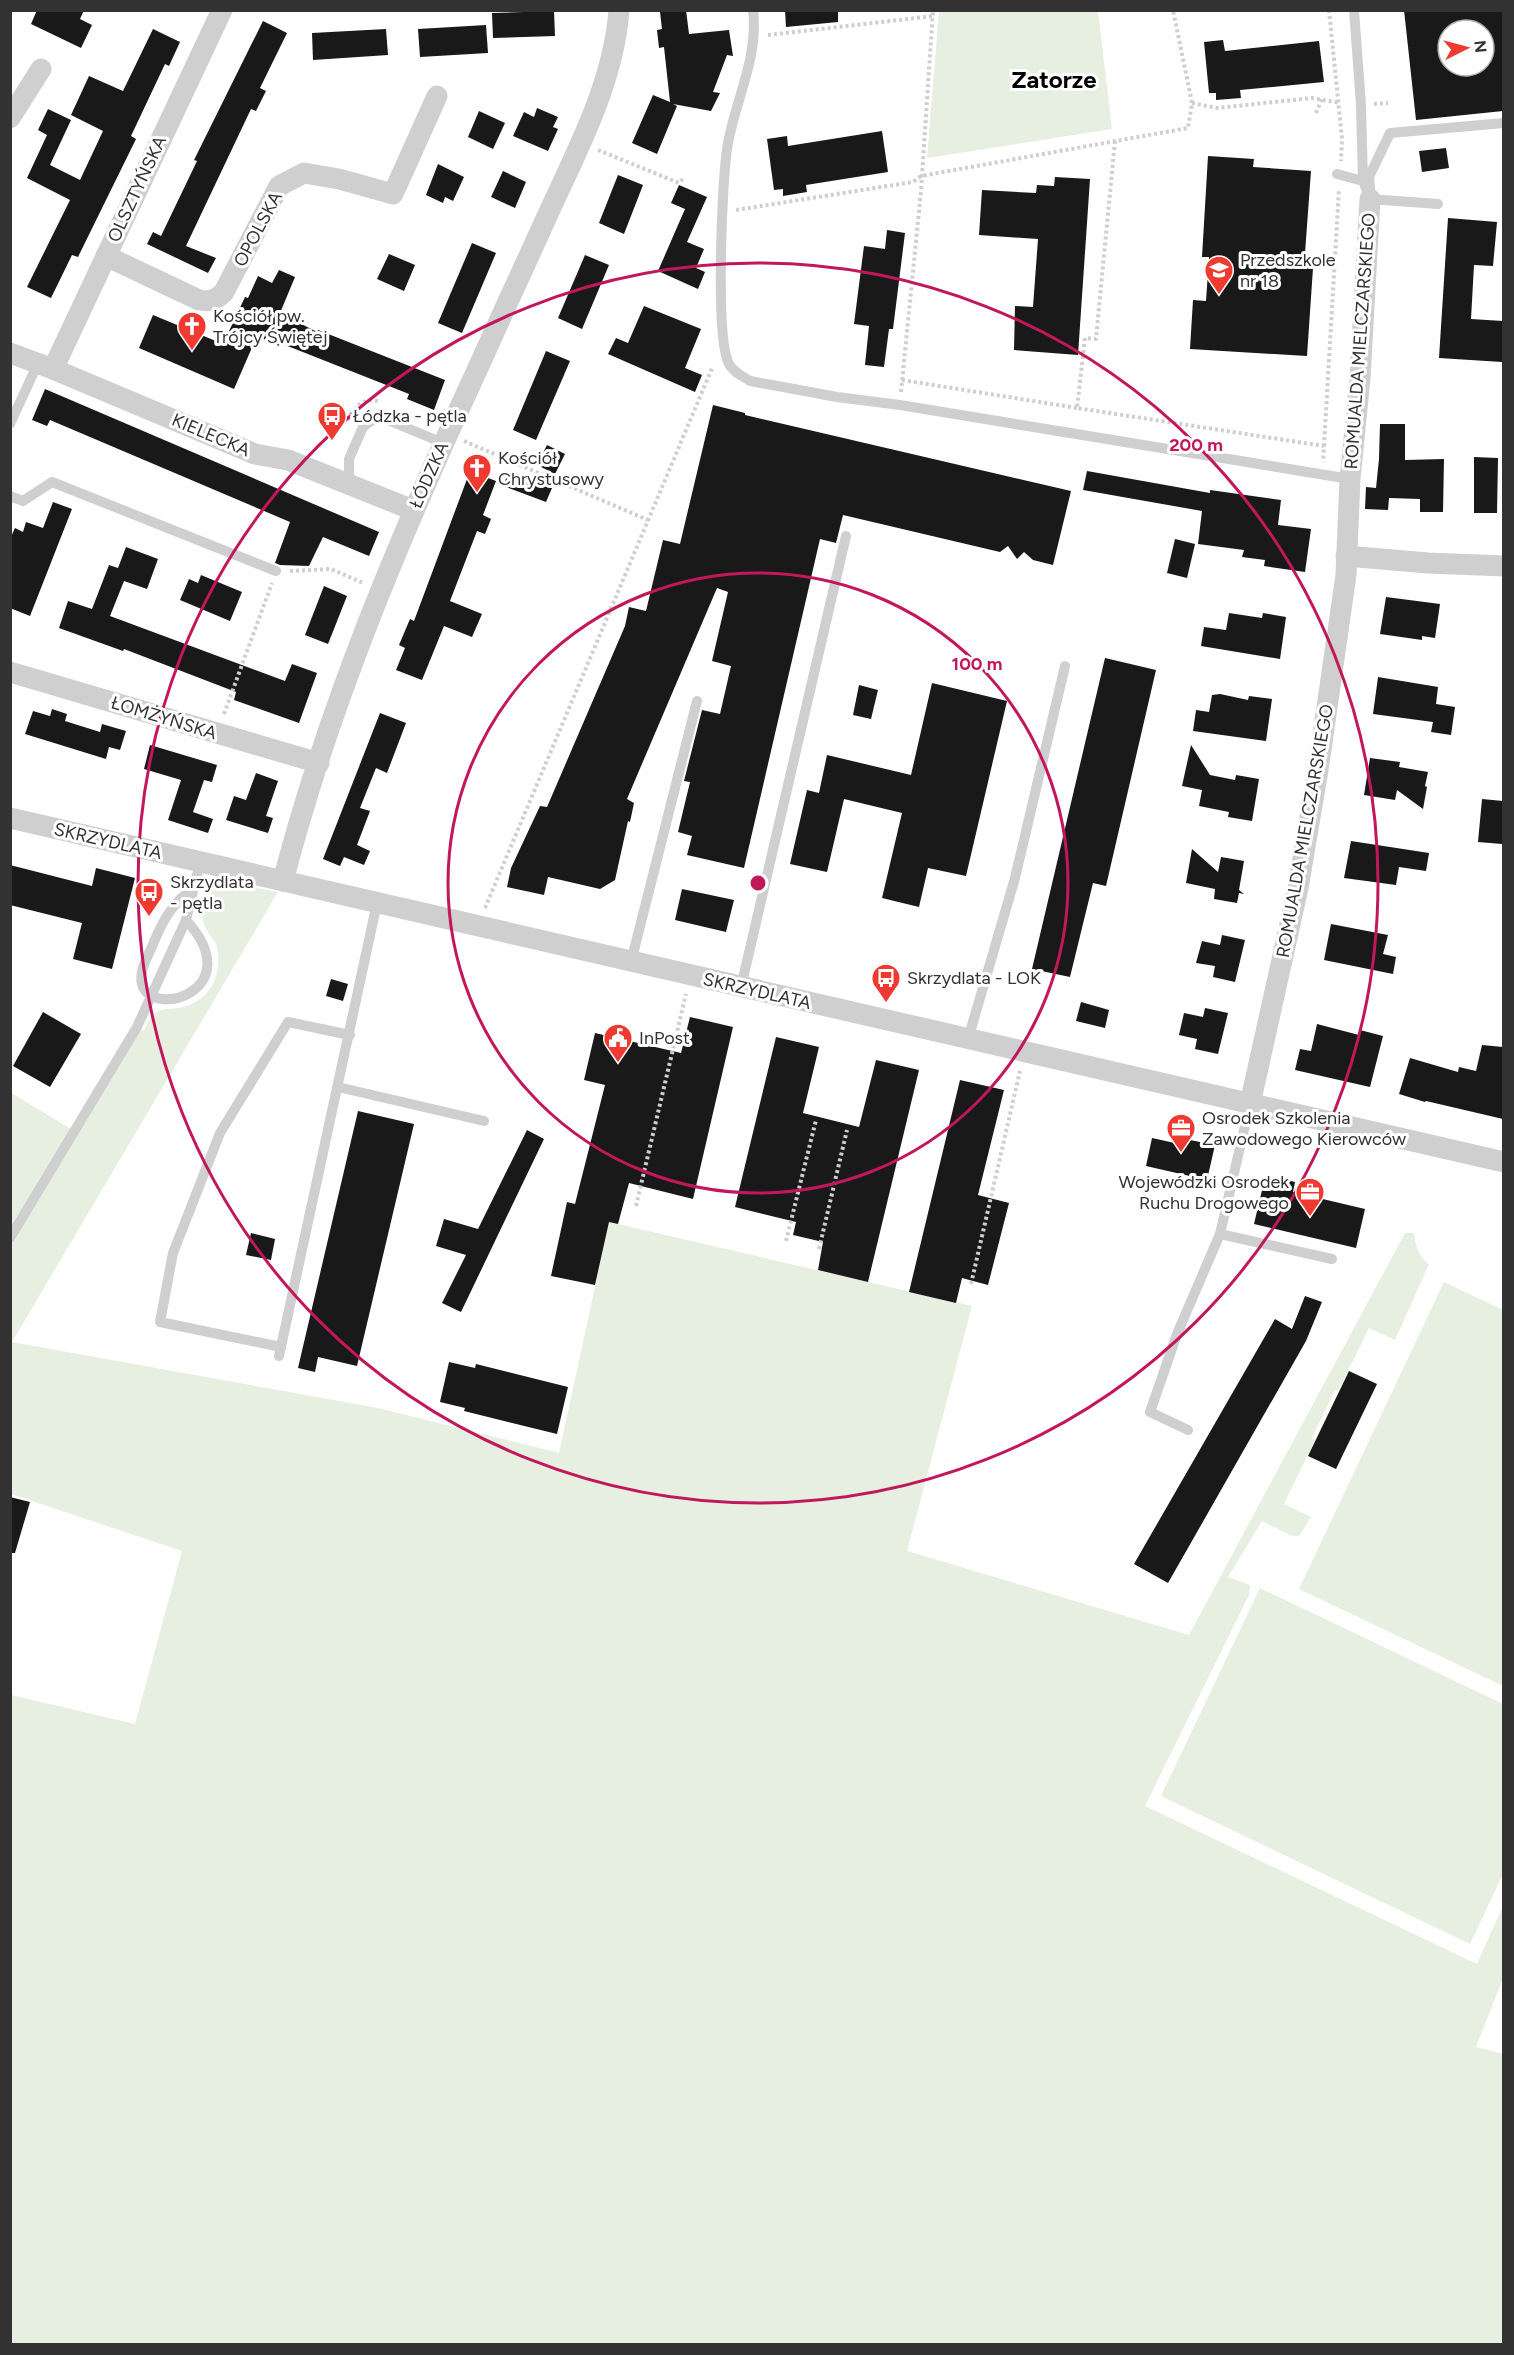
<svg xmlns="http://www.w3.org/2000/svg" width="1514" height="2355" viewBox="0 0 1514 2355" font-family="Figtree,sans-serif">
<rect width="100%" height="100%" fill="#fff"/>
<!-- green -->
<g fill="#e7efe1">
<path d="M 939,11 L 1098,11 L 1112,129 L 927,158 Z"/>
<path d="M 229,883 L 278,892 L 12,1342 L 378,1408 L 559,1453 L 609,1222 L 972,1306 L 907,1551 L 1189,1635 L 1405,1233 L 1414,1233 C 1416,1247 1418,1256 1429,1264 L 1395,1340 L 1369,1328 L 1338,1391 L 1335,1390 L 1312,1438 L 1315,1440 L 1284,1504 L 1311,1517 L 1299,1536 L 1292,1536 L 1262,1521 L 1228,1577 L 1250,1585 L 1249,1595 L 1145,1806 L 1477,1964 L 1503,1906 L 1503,1978 L 1476,2047 L 1503,2054 L 1503,2344 L 11,2344 L 11,1695 L 135,1724 L 182,1551 L 11,1494 L 10,1092 L 74,1131 L 137,1027 L 144,1031 C 147,1024 150,1016 157,1012 C 163,1008 172,1009 179,1008 C 198,1005 214,990 217,972 C 219,963 219,952 216,944 C 213,937 206,932 204,924 C 197,904 210,887 229,883 Z"/>
<path d="M 1444,1282 L 1503,1310 L 1503,1686 L 1299,1589 Z"/>
<path d="M 1260,1588 L 1503,1704 L 1503,1874 L 1470,1944 L 1161,1796 Z"/>
</g>
<!-- building -->
<g fill="#191919" fill-rule="evenodd">
<path d="M 37,10 L 84,10 L 80,19 L 92,25 L 81,48 L 31,24 Z"/>
<path d="M 666,10 L 686,10 L 689,34 L 729,30 L 733,56 L 727,55 L 713,92 L 720,93 L 711,111 L 673,104 L 677,106 L 657,154 L 632,143 L 653,95 L 670,102 L 664,47 L 659,48 L 657,30 L 662,29 L 660,12 Z"/>
<path d="M 785,10 L 838,10 L 838,22 L 786,27 Z"/>
<path d="M 1404,10 L 1503,10 L 1503,111 L 1416,120 ZM 1448,30 L 1484,30 L 1484,66 L 1448,66 Z"/>
<path d="M 554,11 L 555,36 L 493,38 L 492,13 Z"/>
<path d="M 263,21 L 287,33 L 260,88 L 266,91 L 256,111 L 251,109 L 186,246 L 216,258 L 208,273 L 147,244 L 153,232 L 161,236 L 197,161 L 194,160 Z"/>
<path d="M 486,25 L 488,53 L 420,57 L 418,29 Z"/>
<path d="M 153,29 L 180,42 L 169,66 L 165,64 L 131,136 L 136,139 L 78,257 L 72,255 L 51,298 L 27,287 L 70,200 L 27,178 L 47,135 L 38,130 L 48,109 L 71,120 L 50,165 L 80,180 L 103,131 L 71,115 L 89,76 L 123,91 Z"/>
<path d="M 386,29 L 388,55 L 313,60 L 312,33 Z"/>
<path d="M 1223,40 L 1225,51 L 1319,41 L 1324,82 L 1240,90 L 1241,98 L 1216,100 L 1216,93 L 1209,93 L 1204,42 Z"/>
<path d="M 537,108 L 558,117 L 553,127 L 558,129 L 548,151 L 513,136 L 524,112 L 534,117 Z"/>
<path d="M 479,111 L 505,123 L 493,149 L 468,137 Z"/>
<path d="M 882,131 L 888,172 L 806,185 L 807,192 L 783,196 L 783,189 L 774,190 L 767,139 L 787,136 L 788,146 Z"/>
<path d="M 1446,148 L 1449,168 L 1422,172 L 1419,151 Z"/>
<path d="M 1208,156 L 1254,159 L 1253,167 L 1311,171 L 1304,267 L 1313,268 L 1307,356 L 1190,349 L 1193,300 L 1206,301 L 1209,257 L 1202,257 Z"/>
<path d="M 438,164 L 464,177 L 453,201 L 445,197 L 443,203 L 426,195 Z"/>
<path d="M 503,171 L 526,182 L 515,208 L 491,197 Z"/>
<path d="M 618,175 L 643,185 L 624,234 L 599,223 Z"/>
<path d="M 1055,177 L 1090,179 L 1078,355 L 1014,350 L 1015,306 L 1033,307 L 1038,239 L 979,235 L 982,190 L 1036,193 L 1037,185 L 1054,186 Z"/>
<path d="M 679,185 L 707,197 L 687,242 L 704,249 L 696,268 L 705,272 L 698,289 L 658,271 L 685,209 L 671,203 Z"/>
<path d="M 1448,218 L 1497,222 L 1493,266 L 1474,265 L 1471,319 L 1503,321 L 1502,362 L 1439,358 Z"/>
<path d="M 887,230 L 905,233 L 893,329 L 889,329 L 884,367 L 865,365 L 869,326 L 854,324 L 864,246 L 885,249 Z"/>
<path d="M 472,243 L 496,253 L 462,333 L 438,323 Z"/>
<path d="M 389,254 L 415,265 L 404,291 L 377,279 Z"/>
<path d="M 585,255 L 609,265 L 582,329 L 558,318 Z"/>
<path d="M 279,270 L 295,277 L 280,313 L 317,332 L 318,330 L 445,380 L 434,410 L 407,399 L 409,394 L 280,343 L 279,346 L 257,336 L 234,389 L 139,348 L 153,315 L 223,344 L 245,297 L 248,298 L 258,276 L 272,283 Z"/>
<path d="M 644,306 L 701,329 L 685,368 L 702,375 L 695,392 L 608,354 L 616,338 L 628,343 Z"/>
<path d="M 546,351 L 570,361 L 536,440 L 513,430 Z"/>
<path d="M 45,389 L 379,532 L 369,556 L 323,537 L 309,566 L 280,565 L 275,563 L 290,522 L 50,420 L 47,426 L 32,420 Z"/>
<path d="M 713,405 L 745,413 L 745,415 L 1071,491 L 1053,565 L 1033,560 L 1024,552 L 1017,559 L 1008,546 L 1000,552 L 843,515 L 836,543 L 820,539 L 744,868 L 687,855 L 692,836 L 678,832 L 690,782 L 684,781 L 702,710 L 720,714 L 731,666 L 712,661 L 728,592 L 717,588 L 627,799 L 634,803 L 630,822 L 628,821 L 615,880 L 600,889 L 548,877 L 544,895 L 507,887 L 511,868 L 540,806 L 547,807 L 625,626 L 629,607 L 646,611 L 663,540 L 680,544 Z"/>
<path d="M 1380,424 L 1405,424 L 1405,460 L 1444,459 L 1443,512 L 1420,512 L 1420,499 L 1389,498 L 1388,510 L 1365,509 L 1366,487 L 1376,488 L 1379,459 Z"/>
<path d="M 547,445 L 565,454 L 555,474 L 537,465 Z"/>
<path d="M 1474,457 L 1498,458 L 1497,513 L 1474,513 Z"/>
<path d="M 470,471 L 496,481 L 483,515 L 491,519 L 485,534 L 477,531 L 450,601 L 482,614 L 472,637 L 444,626 L 422,680 L 396,670 L 405,648 L 399,645 L 410,619 L 414,621 Z"/>
<path d="M 509,471 L 552,488 L 546,502 L 503,486 Z"/>
<path d="M 1087,471 L 1210,493 L 1210,490 L 1281,500 L 1278,525 L 1311,529 L 1305,572 L 1264,566 L 1265,560 L 1242,557 L 1244,550 L 1198,544 L 1202,511 L 1083,490 Z"/>
<path d="M 53,502 L 72,509 L 30,616 L 10,608 L 10,539 L 15,528 L 23,532 L 26,522 L 43,528 Z"/>
<path d="M 1175,539 L 1195,544 L 1187,578 L 1167,573 Z"/>
<path d="M 126,547 L 158,559 L 147,589 L 124,581 L 110,616 L 285,681 L 292,664 L 317,673 L 299,723 L 234,700 L 236,692 L 124,649 L 123,651 L 59,628 L 68,601 L 92,609 L 109,565 L 118,568 Z"/>
<path d="M 201,575 L 242,592 L 230,621 L 180,600 L 189,579 L 198,583 Z"/>
<path d="M 324,586 L 347,596 L 328,644 L 305,635 Z"/>
<path d="M 1386,597 L 1440,604 L 1435,638 L 1422,636 L 1422,640 L 1380,634 Z"/>
<path d="M 1229,613 L 1262,618 L 1263,613 L 1286,617 L 1280,659 L 1201,646 L 1204,627 L 1226,630 Z"/>
<path d="M 1105,658 L 1156,670 L 1106,886 L 1093,883 L 1070,977 L 1032,969 Z"/>
<path d="M 1378,677 L 1438,687 L 1436,704 L 1455,707 L 1451,735 L 1431,732 L 1433,722 L 1373,714 Z"/>
<path d="M 932,683 L 1007,701 L 966,876 L 928,868 L 919,907 L 882,898 L 902,813 L 844,799 L 827,872 L 790,864 L 807,790 L 819,793 L 827,755 L 911,775 Z"/>
<path d="M 859,685 L 878,690 L 871,719 L 853,715 Z"/>
<path d="M 1220,694 L 1248,700 L 1249,696 L 1272,699 L 1266,741 L 1193,731 L 1196,710 L 1209,712 L 1212,695 Z"/>
<path d="M 52,709 L 67,714 L 65,721 L 100,732 L 102,724 L 126,731 L 120,750 L 109,747 L 106,759 L 25,734 L 33,711 L 50,716 Z"/>
<path d="M 380,713 L 406,723 L 387,773 L 376,768 L 360,808 L 370,811 L 357,845 L 370,851 L 364,865 L 344,857 L 340,866 L 323,859 Z"/>
<path d="M 150,745 L 217,765 L 212,782 L 204,780 L 193,812 L 213,819 L 208,833 L 168,820 L 181,780 L 144,769 Z"/>
<path d="M 1191,745 L 1210,775 L 1235,780 L 1236,775 L 1259,779 L 1252,821 L 1228,817 L 1229,812 L 1199,806 L 1202,790 L 1182,786 Z"/>
<path d="M 1370,758 L 1400,762 L 1399,767 L 1428,772 L 1425,786 L 1427,787 L 1423,809 L 1397,790 L 1395,800 L 1364,795 Z"/>
<path d="M 256,773 L 278,781 L 266,816 L 273,818 L 268,833 L 226,820 L 234,796 L 246,800 Z"/>
<path d="M 1482,799 L 1503,801 L 1502,844 L 1478,842 Z"/>
<path d="M 1351,841 L 1429,853 L 1426,871 L 1399,867 L 1396,885 L 1344,878 Z"/>
<path d="M 1192,849 L 1218,872 L 1221,857 L 1244,861 L 1239,890 L 1244,894 L 1239,893 L 1237,903 L 1214,899 L 1215,889 L 1186,883 Z"/>
<path d="M 10,865 L 92,886 L 96,868 L 135,878 L 112,969 L 73,959 L 82,923 L 10,905 Z"/>
<path d="M 682,889 L 734,900 L 726,932 L 675,920 Z"/>
<path d="M 1331,924 L 1388,935 L 1383,954 L 1396,957 L 1393,974 L 1324,960 Z"/>
<path d="M 1222,935 L 1245,940 L 1235,982 L 1213,977 L 1215,966 L 1196,963 L 1202,941 L 1220,945 Z"/>
<path d="M 331,979 L 348,984 L 343,1001 L 326,996 Z"/>
<path d="M 1081,1002 L 1109,1010 L 1105,1028 L 1076,1021 Z"/>
<path d="M 1205,1008 L 1228,1013 L 1218,1054 L 1195,1049 L 1197,1039 L 1179,1035 L 1184,1013 L 1203,1017 Z"/>
<path d="M 43,1012 L 81,1034 L 50,1087 L 13,1066 Z"/>
<path d="M 690,1017 L 733,1027 L 693,1199 L 629,1183 L 618,1224 L 609,1222 L 595,1285 L 551,1276 L 567,1202 L 575,1204 L 605,1085 L 584,1080 L 595,1033 L 681,1053 Z"/>
<path d="M 1317,1024 L 1359,1035 L 1360,1030 L 1383,1036 L 1370,1087 L 1295,1070 L 1300,1049 L 1311,1051 Z"/>
<path d="M 776,1037 L 819,1047 L 803,1113 L 859,1127 L 876,1060 L 919,1070 L 868,1282 L 818,1270 L 823,1242 L 793,1235 L 796,1222 L 735,1207 Z"/>
<path d="M 1482,1045 L 1503,1047 L 1503,1119 L 1426,1101 L 1425,1102 L 1399,1094 L 1410,1058 L 1458,1072 L 1459,1067 L 1476,1071 Z"/>
<path d="M 960,1080 L 1004,1090 L 978,1195 L 1009,1203 L 988,1285 L 962,1278 L 956,1303 L 909,1292 Z"/>
<path d="M 358,1111 L 414,1124 L 357,1366 L 318,1357 L 315,1372 L 298,1368 Z"/>
<path d="M 527,1130 L 544,1139 L 461,1312 L 442,1303 L 466,1255 L 436,1246 L 444,1219 L 478,1229 Z"/>
<path d="M 1152,1138 L 1184,1145 L 1190,1140 L 1215,1145 L 1207,1180 L 1146,1166 Z"/>
<path d="M 1275,1177 L 1295,1182 L 1293,1192 L 1365,1209 L 1356,1248 L 1254,1224 L 1263,1186 L 1272,1188 Z"/>
<path d="M 251,1233 L 275,1239 L 271,1260 L 246,1255 Z"/>
<path d="M 1305,1296 L 1322,1302 L 1306,1341 L 1168,1583 L 1134,1564 L 1275,1319 L 1292,1329 Z"/>
<path d="M 449,1362 L 475,1368 L 476,1364 L 568,1387 L 557,1434 L 464,1411 L 465,1408 L 440,1402 Z"/>
<path d="M 1349,1371 L 1377,1384 L 1336,1469 L 1308,1456 Z"/>
<path d="M 10,1497 L 30,1502 L 15,1553 L 10,1553 Z"/>
</g>
<g fill="none" stroke-linecap="round" stroke-linejoin="round">
<!-- path -->
<g stroke="#cfcfcf" stroke-width="4" stroke-dasharray="3 3" stroke-linecap="butt">
<path d="M 1329,10 L 1342,139 L 1341,161"/>
<path d="M 768,35 L 934,16"/>
<path d="M 1192,103 L 1217,108 L 1312,98 L 1340,103"/>
<path d="M 1374,104 L 1388,103"/>
<path d="M 1316,113 L 1322,99"/>
<path d="M 1115,141 L 1096,339 L 1085,338 L 1077,408 L 1324,446 L 1323,462"/>
<path d="M 598,150 L 679,183 L 684,178"/>
<path d="M 736,210 L 913,182 L 921,176 L 1188,128 L 1192,103 L 1173,10"/>
<path d="M 902,380 L 1077,408"/>
<path d="M 901,392 L 921,191 L 933,10"/>
<path d="M 348,420 C 353,406 366,396 381,402"/>
<path d="M 464,441 L 648,520"/>
<path d="M 1324,446 L 1339,189"/>
<path d="M 290,571 L 331,569 L 363,583"/>
<path d="M 224,714 L 272,583"/>
<path d="M 485,908 L 713,366"/>
<path d="M 636,1206 L 686,994"/>
<path d="M 786,1241 L 816,1120"/>
<path d="M 819,1249 L 847,1130"/>
<path d="M 971,1284 L 1020,1071"/>
</g>
<!-- service -->
<g stroke="#cfcfcf" stroke-width="10">
<path d="M 753,10 C 759,59 734,102 727,149 C 722,183 715,338 729,364 C 733,372 742,376 750,381 L 837,397 L 900,405 L 1350,479"/>
<path d="M 1354,10 L 1361,105 L 1363,181 L 1370,199"/>
<path d="M 1337,174 L 1363,181"/>
<path d="M 1370,188 L 1369,177 L 1390,133 L 1504,123"/>
<path d="M 1370,199 L 1438,204"/>
<path d="M 10,424 L 38,363"/>
<path d="M 355,485 L 349,476 L 349,459 L 363,427 L 374,419 L 383,418 L 443,443"/>
<path d="M 10,496 L 23,501 L 52,482 L 276,571"/>
<path d="M 186,920 C 250,990 151,1020 142,984 C 139,973 146,959 151,949 C 161,924 171,903 195,887"/>
<path d="M 631,962 L 697,701"/>
<path d="M 741,987 L 846,536"/>
<path d="M 968,1039 L 1015,878 L 1065,666"/>
<path d="M 338,1087 L 484,1121"/>
<path d="M 1220,1234 L 1332,1259"/>
<path d="M 10,1238 L 137,1027 L 186,920 L 200,863"/>
<path d="M 281,1347 L 160,1322 L 173,1253 L 220,1133 L 288,1022 L 350,1035"/>
<path d="M 279,1356 L 377,903"/>
<path d="M 1188,1430 L 1150,1412 L 1177,1334 L 1220,1234 L 1250,1104"/>
</g>
<!-- minor -->
<g stroke="#cfcfcf" stroke-width="21">
<path d="M 10,118 L 41,69"/>
<path d="M 106,256 L 199,300 C 211,302 216,300 224,292 L 279,186 L 304,173 L 339,179 L 393,194 L 437,96"/>
<path d="M 10,353 L 53,369 L 255,454 L 288,460 L 413,510"/>
<path d="M 53,369 L 222,10"/>
<path d="M 1346,556 L 1428,563 L 1504,566"/>
<path d="M 10,672 L 319,763"/>
<path d="M 10,818 L 1504,1162"/>
<path d="M 283,881 C 329,704 401,534 478,368 C 503,312 529,256 554,201 C 582,141 614,78 619,10"/>
<path d="M 1250,1104 L 1298,888 L 1318,770 L 1346,575 L 1350,479 L 1360,378 L 1370,199"/>
</g>
</g>
<!-- distance rings -->
<g fill="none" stroke="#c2185b" stroke-width="3">
<circle cx="758" cy="883" r="310"/>
<circle cx="758" cy="883" r="620"/>
</g>
<!-- icons -->
<defs>
<g id="school-pin" transform="scale(1.5)"><path d="M0 17L-7.5 6A9.5 9.5 0 1 1 7.5 6Z" fill="#ee3a30" stroke="#fff"/><path d="M0-5L7-2L0 1L-7-2ZM-4 1L0 2.5L4 1V4Q0 6-4 4Z" fill="#fff"/></g>
<g id="church-pin" transform="scale(1.5)"><path d="M0 17L-7.5 6A9.5 9.5 0 1 1 7.5 6Z" fill="#ee3a30" stroke="#fff"/><path d="M-1.2-6h2.4v3.5h3.3v2.4h-3.3V6h-2.4V-.1h-3.3v-2.4h3.3Z" fill="#fff"/></g>
<g id="bus-pin" transform="scale(1.5)"><path d="M0 17L-7.5 6A9.5 9.5 0 1 1 7.5 6Z" fill="#ee3a30" stroke="#fff"/><path d="M-5-6H5V4H4V6H2V4H-2V6H-4V4H-5ZM-3.5-4V0h7V-4ZM-3.5 1.2v1.5H-2V1.2ZM2 1.2v1.5H3.5V1.2Z" fill="#fff"/></g>
<g id="civic-pin" transform="scale(1.5)"><path d="M0 17L-7.5 6A9.5 9.5 0 1 1 7.5 6Z" fill="#ee3a30" stroke="#fff"/><path d="M-.6-6.5H3V-4.5H.6V-3L4-1V1h2V6H-6V1h2V-1L-.6-3ZM-1.2 2.5V6h2.4V2.5Z" fill="#fff"/></g>
<g id="office-pin" transform="scale(1.5)"><path d="M0 17L-7.5 6A9.5 9.5 0 1 1 7.5 6Z" fill="#ee3a30" stroke="#fff"/><path d="M-6-3h4V-5.5h4V-3h4V5H-6ZM-1-4.5V-3h2v-1.5ZM-6 0V1H6V0Z" fill="#fff"/></g>
</defs>
<g fill-rule="evenodd">
<use href="#school-pin" x="1219" y="270"/>
<use href="#church-pin" x="192" y="326"/>
<use href="#bus-pin" x="332" y="416"/>
<use href="#church-pin" x="477" y="468"/>
<use href="#bus-pin" x="149" y="892"/>
<use href="#bus-pin" x="886" y="978"/>
<use href="#civic-pin" x="618" y="1038"/>
<use href="#office-pin" x="1181" y="1128"/>
<use href="#office-pin" x="1310" y="1192"/>
</g>
<g text-anchor="middle" dominant-baseline="central" stroke-width="6" stroke-linejoin="round" paint-order="stroke">
<!-- street labels -->
<g font-size="18" fill="#323232" stroke="#fff">
<text transform="translate(137 189) rotate(-65)">OLSZTYŃSKA</text>
<text transform="translate(258 229) rotate(-62)">OPOLSKA</text>
<text transform="translate(1360 341) rotate(-86)">ROMUALDA MIELCZARSKIEGO</text>
<text transform="translate(211 435) rotate(23)">KIELECKA</text>
<text transform="translate(429 475) rotate(-66)">ŁÓDZKA</text>
<text transform="translate(164 718) rotate(17)">ŁOMŻYŃSKA</text>
<text transform="translate(1305 831) rotate(-80)">ROMUALDA MIELCZARSKIEGO</text>
<text transform="translate(108 841) rotate(13)">SKRZYDLATA</text>
<text transform="translate(757 991) rotate(13)">SKRZYDLATA</text>
</g>
<!-- poi labels -->
<g font-size="18" fill="#323232" stroke="#fff" text-anchor="start">
<text x="1240" y="260">Przedszkole<tspan x="1240" dy="21">nr 18</tspan></text>
<text x="213" y="316">Kościół pw.<tspan x="213" dy="21">Trójcy Świętej</tspan></text>
<text x="353" y="416">Łódzka - pętla</text>
<text x="498" y="458">Kościół<tspan x="498" dy="21">Chrystusowy</tspan></text>
<text x="170" y="882">Skrzydlata<tspan x="170" dy="21">- pętla</tspan></text>
<text x="907" y="978">Skrzydlata - LOK</text>
<text x="639" y="1038">InPost</text>
<text x="1202" y="1118">Osrodek Szkolenia<tspan x="1202" dy="21">Zawodowego Kierowców</tspan></text>
<text x="1289" y="1182" text-anchor="end">Wojewódzki Osrodek<tspan x="1289" dy="21">Ruchu Drogowego</tspan></text>
</g>
<!-- district labels -->
<g font-size="24" font-weight="bold" fill="#000" stroke="#fff">
<text x="1054" y="79">Zatorze</text>
</g>
</g>
<circle cx="758" cy="883" r="9" fill="#c2185b" stroke="#fff" stroke-width="3"/>
<g font-size="18" text-anchor="middle" font-weight="bold" fill="#c2185b" stroke="#fff" stroke-width="6" stroke-linejoin="round" paint-order="stroke">
<text x="1196" y="451">200 m</text>
<text x="977" y="670">100 m</text>
</g>
<!-- border -->
<rect width="1514" height="2355" fill="none" stroke="#323232" stroke-width="24"/>
<!-- north arrow -->
<g transform="translate(1466 48) rotate(84)"><circle r="28" fill="#ffffff" stroke="#adadad" stroke-width="1.5"/>
<path d="M0-4.5L10 22L0 15L-10 22Z" fill="#ee3a30"/>
<text y="-9" font-size="16" font-weight="bold" text-anchor="middle" fill="#323232">N</text>
</g>
</svg>
